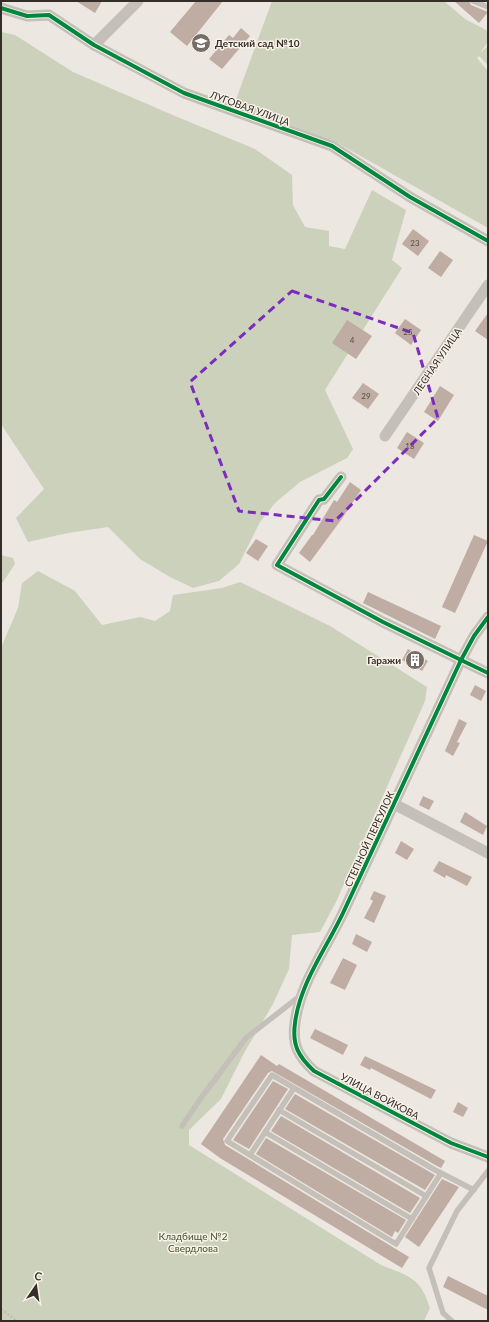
<svg xmlns="http://www.w3.org/2000/svg" width="489" height="1322" viewBox="0 0 489 1322" font-family="Lato,sans-serif">
<rect width="100%" height="100%" fill="#ece7e0"/>
<!-- green -->
<g fill="#ccd1bb">
<path d="M 272,1 L 444,1 L 465,19 L 488,31 L 488,42 L 480,53 L 488,46 L 488,65 L 479,56 L 477,58 L 488,71 L 488,228 L 334,141 L 234,105 Z"/>
<path d="M 1,32 L 15,35 L 73,72 L 175,116 L 255,149 L 292,175 L 293,205 L 305,227 L 329,231 L 329,246 L 345,249 L 372,190 L 406,210 L 392,260 L 402,268 L 325,390 L 353,449 L 347,458 L 300,482 L 275,503 L 260,522 L 239,564 L 219,581 L 193,588 L 170,577 L 140,559 L 108,527 L 68,533 L 28,542 L 16,518 L 44,489 L 1,424 Z"/>
<path d="M 1,555 L 13,558 L 15,564 L 1,585 Z"/>
<path d="M 38,571 L 75,591 L 102,625 L 140,617 L 155,621 L 170,611 L 173,595 L 222,588 L 240,582 L 330,626 L 427,687 L 425,701 L 336,902 L 320,932 L 292,935 L 289,969 L 273,1004 L 244,1053 L 221,1099 L 189,1130 L 189,1145 L 381,1265 C 409,1276 420,1277 430,1308 L 424,1321 L 1,1321 L 1,648 L 18,608 L 22,583 Z"/>
</g>
<!-- building -->
<g fill="#bfaca2">
<path d="M 76,1 L 102,1 L 95,13 Z"/>
<path d="M 196,1 L 223,1 L 187,46 L 170,32 Z"/>
<path d="M 454,1 L 469,1 L 471,5 L 488,12 L 479,23 Z"/>
<path d="M 241,28 L 250,36 L 222,69 L 209,59 L 229,35 L 233,38 Z"/>
<path d="M 413,229 L 429,241 L 418,256 L 402,244 Z"/>
<path d="M 440,251 L 453,260 L 441,277 L 428,268 Z"/>
<path d="M 488,313 L 488,340 L 475,331 Z"/>
<path d="M 405,319 L 421,330 L 411,345 L 395,333 Z"/>
<path d="M 347,320 L 372,336 L 356,359 L 332,343 Z"/>
<path d="M 363,383 L 379,394 L 368,409 L 352,398 Z"/>
<path d="M 440,386 L 454,395 L 438,421 L 424,412 Z"/>
<path d="M 407,432 L 424,443 L 414,459 L 397,448 Z"/>
<path d="M 350,482 L 361,490 L 341,520 L 310,562 L 299,553 L 312,535 L 313,535 L 334,500 L 337,502 Z"/>
<path d="M 474,535 L 488,541 L 455,613 L 442,607 Z"/>
<path d="M 256,539 L 268,546 L 258,561 L 246,553 Z"/>
<path d="M 368,592 L 441,626 L 435,639 L 363,603 Z"/>
<path d="M 408,649 L 428,661 L 422,671 L 402,660 Z"/>
<path d="M 475,685 L 486,691 L 481,701 L 470,695 Z"/>
<path d="M 459,719 L 467,723 L 457,742 L 460,743 L 453,756 L 445,751 Z"/>
<path d="M 423,796 L 434,801 L 429,810 L 419,805 Z"/>
<path d="M 465,812 L 487,826 L 483,835 L 460,822 Z"/>
<path d="M 401,841 L 414,849 L 407,860 L 395,853 Z"/>
<path d="M 439,861 L 472,877 L 467,886 L 446,875 L 445,878 L 433,871 Z"/>
<path d="M 374,891 L 386,896 L 374,923 L 364,918 L 373,901 L 370,899 Z"/>
<path d="M 356,934 L 372,942 L 367,952 L 352,944 Z"/>
<path d="M 343,958 L 357,965 L 345,990 L 330,983 Z"/>
<path d="M 315,1029 L 348,1045 L 343,1055 L 310,1038 Z"/>
<path d="M 261,1055 L 277,1066 L 279,1064 L 445,1161 L 441,1168 L 437,1166 L 272,1071 L 268,1073 L 223,1139 L 225,1145 L 409,1257 L 402,1268 L 220,1158 L 201,1144 Z"/>
<path d="M 365,1056 L 436,1090 L 431,1099 L 371,1068 L 370,1070 L 360,1065 Z"/>
<path d="M 273,1081 L 288,1089 L 249,1149 L 233,1140 Z"/>
<path d="M 295,1094 L 435,1175 L 425,1190 L 285,1109 Z"/>
<path d="M 458,1102 L 468,1108 L 463,1117 L 453,1112 Z"/>
<path d="M 281,1116 L 420,1198 L 410,1213 L 271,1131 Z"/>
<path d="M 266,1138 L 406,1220 L 398,1233 L 395,1231 L 392,1237 L 256,1154 Z"/>
<path d="M 442,1179 L 459,1187 L 419,1247 L 405,1237 Z"/>
<path d="M 448,1276 L 488,1296 L 488,1310 L 443,1287 Z"/>
</g>
<g fill="none" stroke-linecap="round" stroke-linejoin="round">
<!-- path -->
<path stroke="#bdb7b2" stroke-width="1.5" stroke-dasharray="2 2" stroke-linecap="butt" d="M 1,1309 L 17,1321"/>
<!-- service -->
<g stroke="#c5bfb9" stroke-width="5.5">
<path d="M 473,1 L 488,7"/>
<path d="M 279,1110 L 426,1196"/>
<path d="M 182,1126 L 201,1098 L 246,1038 L 300,996"/>
<path d="M 265,1132 L 412,1219"/>
<path d="M 250,1155 L 294,1088"/>
<path d="M 441,1173 L 396,1244 L 227,1141 L 272,1075 L 435,1170 L 474,1190"/>
<path d="M 452,1321 L 443,1313 L 429,1268 L 457,1211 L 488,1171"/>
</g>
<!-- minor -->
<g stroke="#c5bfb9" stroke-width="11">
<path d="M 1,8 L 27,16 L 49,15 L 94,45 L 184,93 L 332,146 L 410,197 L 488,241"/>
<path d="M 94,45 L 138,1"/>
<path d="M 385,436 L 488,285"/>
<path d="M 341,477 L 324,499 L 319,500 L 277,565 L 383,622 L 461,660 L 474,636 L 488,617"/>
<path d="M 488,673 L 461,660 C 422,745 382,829 343,913 C 326,949 300,983 295,1023 C 292,1045 298,1056 314,1071 L 451,1143 L 488,1157"/>
<path d="M 394,804 L 488,853"/>
</g>
<!-- cycleway casing -->
<g stroke="#f8f2e8" stroke-width="6">
<g id="cycleway">
<path d="M 1,8 L 27,16 L 49,15 L 94,45 L 184,93 L 332,146 L 410,197 L 488,241"/>
<path d="M 341,477 L 324,499 L 319,500 L 277,565 L 383,622 L 461,660 L 474,636 L 488,617"/>
<path d="M 488,673 L 461,660 C 422,745 382,829 343,913 C 326,949 300,983 295,1023 C 292,1045 298,1056 314,1071 L 451,1143 L 488,1157"/>
</g>
</g>
<!-- cycleway -->
<use href="#cycleway" stroke="#00873e" stroke-width="4"/>
</g>
<!-- marked area -->
<path fill="none" stroke="#7b2cbf" stroke-width="3" stroke-dasharray="8 5" stroke-linejoin="round" d="M 292,291 L 413,333 L 438,418 L 335,521 L 239,511 L 190,382 Z"/>
<!-- icons -->
<defs>
<g id="school-disc" transform="scale(1)"><circle r="9.5" fill="#756e68" stroke="#f8f2e8"/><path d="M0-5L7-2L0 1L-7-2ZM-4 1L0 2.5L4 1V4Q0 6-4 4Z" fill="#fff"/></g>
<g id="building-disc" transform="scale(1)"><circle r="9.5" fill="#756e68" stroke="#f8f2e8"/><path d="M-4-6H4V6H1V3H-1V6H-4ZM-2.5-4.3h1.7v1.8h-1.7ZM.8-4.3h1.7v1.8H.8ZM-2.5-1h1.7V.8h-1.7ZM.8-1h1.7V.8H.8Z" fill="#fff"/></g>
</defs>
<g fill-rule="evenodd">
<use href="#school-disc" x="201" y="43"/>
<use href="#building-disc" x="415" y="660"/>
</g>
<g text-anchor="middle" dominant-baseline="central" stroke-width="3" stroke-linejoin="round" paint-order="stroke">
<!-- number labels -->
<g font-size="8" fill="#584d46">
<text x="415" y="243">23</text>
<text x="408" y="332">25</text>
<text x="352" y="340">4</text>
<text x="366" y="396">29</text>
<text x="410" y="446">18</text>
</g>
<!-- poi labels -->
<g font-size="10" font-weight="bold" fill="#352d28" stroke="#f8f2e8" text-anchor="start">
<text x="215" y="43">Детский сад №10</text>
<text x="401" y="660" text-anchor="end">Гаражи</text>
</g>
<!-- street labels -->
<g font-size="10" fill="#352d28" stroke="#f8f2e8">
<text transform="translate(250 108) rotate(20)">ЛУГОВАЯ УЛИЦА</text>
<text transform="translate(437 361) rotate(-56)">ЛЕСНАЯ УЛИЦА</text>
<text transform="translate(369 839) rotate(-65)">СТЕПНОЙ ПЕРЕУЛОК</text>
<text transform="translate(380 1096) rotate(28)">УЛИЦА ВОЙКОВА</text>
</g>
<!-- park labels -->
<g font-size="10" fill="#43522d" stroke="#f8f2e8">
<text x="193" y="1236">Кладбище №2<tspan x="193" dy="12">Свердлова</tspan></text>
</g>
</g>
<!-- border -->
<rect width="489" height="1322" fill="none" stroke="#352d28" stroke-width="4"/>
<!-- north arrow -->
<g transform="translate(36 1286) rotate(13)" stroke="#f8f2e8" stroke-width="3" paint-order="stroke">
<path d="M0-3L7 15L0 10L-7 15Z" fill="#352d28"/>
<text y="-6" font-size="11" font-weight="bold" text-anchor="middle" fill="#352d28">С</text>
</g>
</svg>
